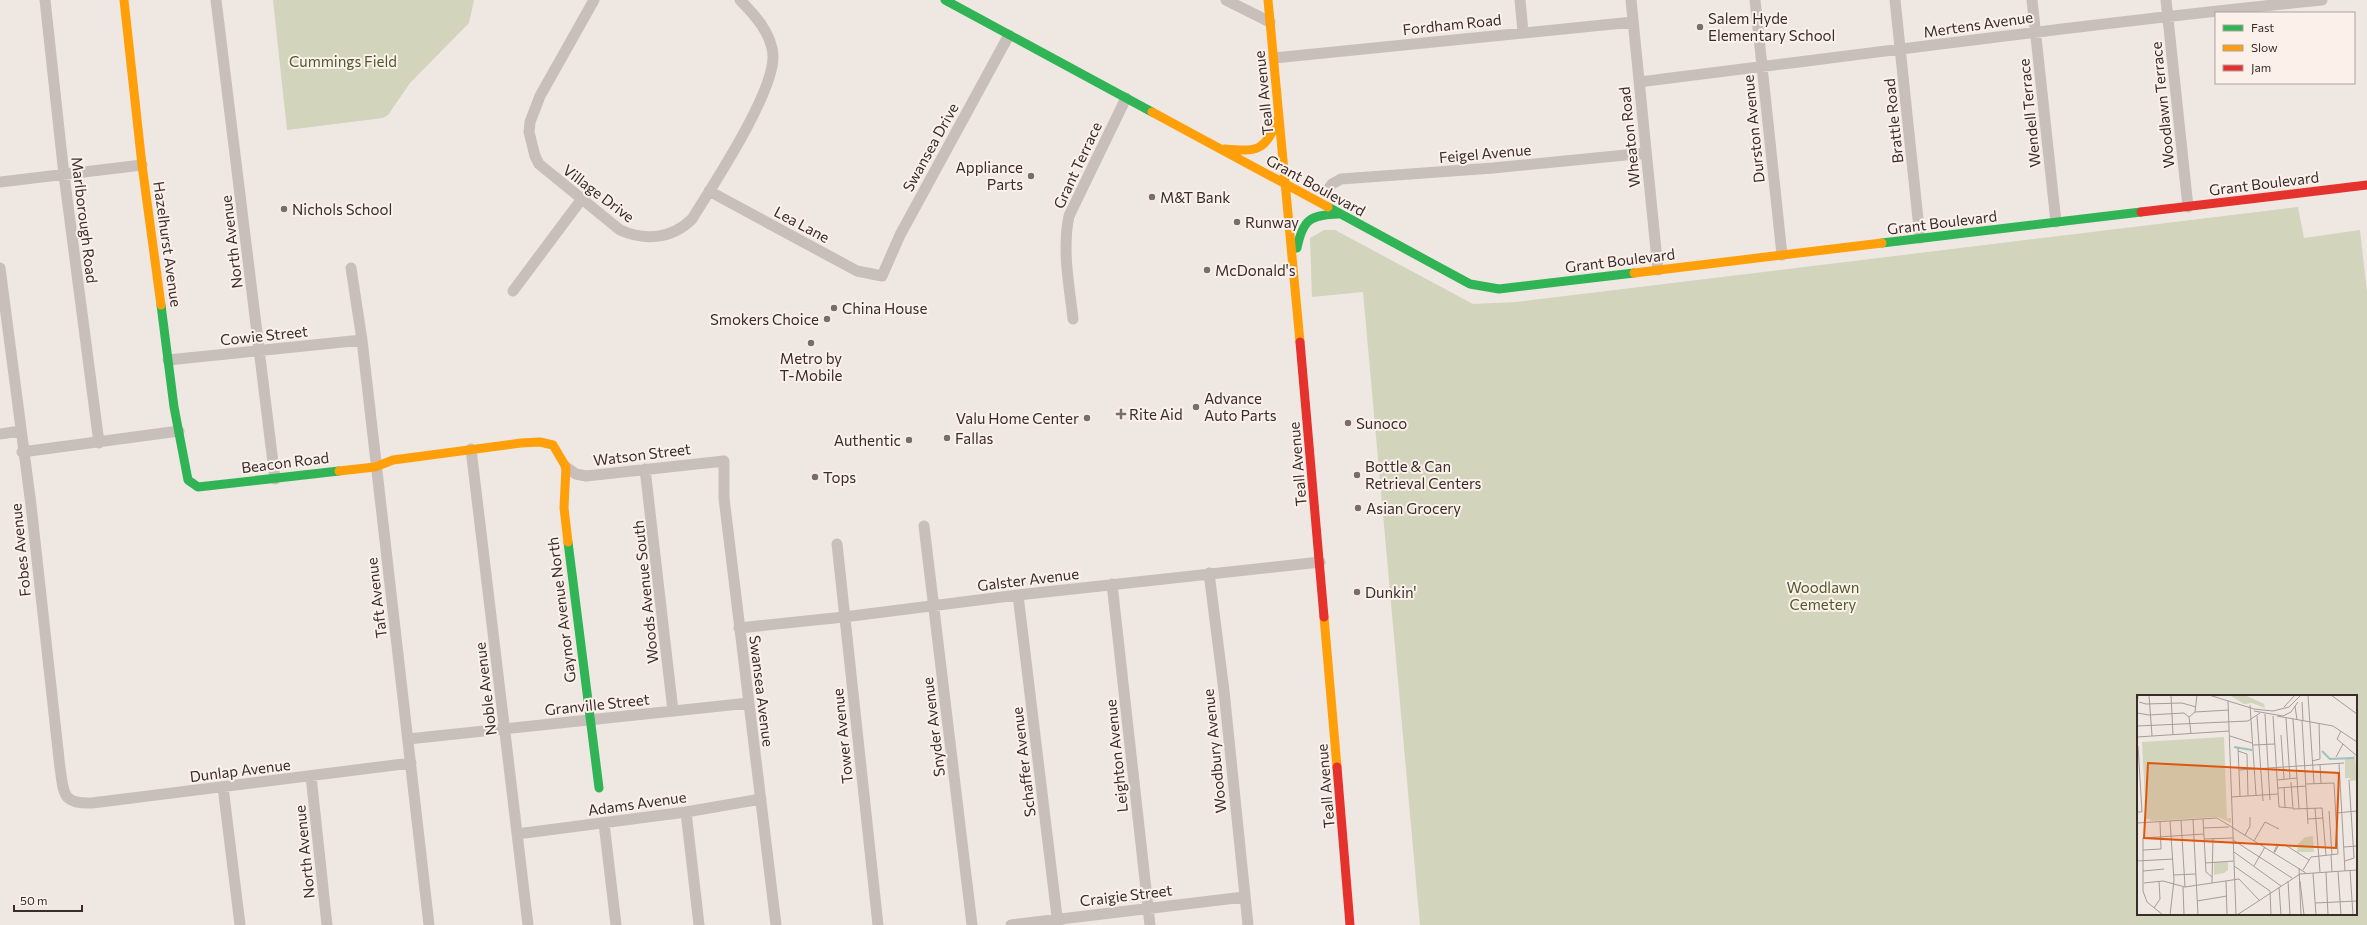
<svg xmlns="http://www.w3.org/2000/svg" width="2367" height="925" font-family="Commissioner,sans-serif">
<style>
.green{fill:#d2d4bc;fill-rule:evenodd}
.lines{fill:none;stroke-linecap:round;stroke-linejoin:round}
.street{stroke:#c8bfbb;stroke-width:11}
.fast{stroke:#30b455;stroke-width:9}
.slow{stroke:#ff9f0a;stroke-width:9}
.jam{stroke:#e5322d;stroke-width:9}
.poi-dot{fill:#796d6a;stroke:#fbf1ea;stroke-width:1.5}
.labels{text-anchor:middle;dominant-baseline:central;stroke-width:4;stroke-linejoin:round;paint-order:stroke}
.poi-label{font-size:15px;fill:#392c29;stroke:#fbf1ea;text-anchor:start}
.street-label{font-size:15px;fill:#392c29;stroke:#fbf1ea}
.park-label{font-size:15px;fill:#4e592b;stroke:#fbf1ea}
.inset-river{fill:none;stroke:#9ec2bd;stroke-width:2}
.inset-road{fill:none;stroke:#a69c98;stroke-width:1}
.view{fill:#df570d;fill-opacity:0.15;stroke:#df570d;stroke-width:2}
.inset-edge{fill:none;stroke:#392c29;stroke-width:2}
</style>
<rect width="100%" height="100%" fill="#efe7e2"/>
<!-- green -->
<path class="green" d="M273,0H474L469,23L410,83L388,115L383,118L287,130Z
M2298,207L2304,238L2360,230L2367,292V925H1420L1363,292L1312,297L1310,238L1324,230H1335L1473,304L1516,302ZM2138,696H2356V914H2138Z"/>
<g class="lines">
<!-- street -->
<path class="street" d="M45,0L64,175L99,443
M216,0L275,479
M594,0L540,96L530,122L529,132L535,156L539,164L620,230C645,241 672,239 692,219C713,185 774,93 773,56C772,34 755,15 740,0
M1226,0L1270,22
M1520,0L1523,32
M1631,0L1658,270
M1755,0L1782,255
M1895,0L1920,238
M2032,0L2056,222
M2166,0L2188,207
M1274,58L1633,22
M1639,82C1866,54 2093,23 2322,0
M0,182L142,165
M1329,188L1332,184L1341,179L1493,168L1646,153
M709,191L857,271L882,276L900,235L1009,35
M0,268L31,505L60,768C64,794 62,804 92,803L411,763
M351,268L362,340L429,925
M513,291L581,200
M1073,319C1069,284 1062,250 1069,216L1126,98
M168,360L362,340
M0,434L20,431
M471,449L528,925
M22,452L179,431
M566,467L576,474L586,476L724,461V498L776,925
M645,469L673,711
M924,526L972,925
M837,544L878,925
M1209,573L1224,691L1248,925
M1112,584L1150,925
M1018,595L1058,925
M739,628L844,617L1018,595L1320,562
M408,739L749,703
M311,776L327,925
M223,787L240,925
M686,812L699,925
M604,823L616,925
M517,834L686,812L761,799
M1011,925L1244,897"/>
<!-- fast -->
<path class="fast" d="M945,0L1152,112
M1328,207L1470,284L1499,289L1634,273
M1882,243L2141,212
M1297,248C1303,219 1310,215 1339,214
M161,305L174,407L188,480L198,487L339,471
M568,542L599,788"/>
<!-- slow -->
<path class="slow" d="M124,0L142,165L161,305
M1268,0L1300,342
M1152,112L1328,207
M1225,149C1258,152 1265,151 1278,119
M1634,273L1882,243
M339,471L375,467L393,460L521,443L540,442L553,445L566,467L564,508L568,542
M1324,617L1337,767"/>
<!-- jam -->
<path class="jam" d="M2141,212L2367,185
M1300,342L1324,617
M1337,767L1350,925"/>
</g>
<!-- markers -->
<g class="poi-dot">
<circle cx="1700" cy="27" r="4"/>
<circle cx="1031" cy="176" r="4"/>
<circle cx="1152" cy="197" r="4"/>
<circle cx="284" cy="209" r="4"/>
<circle cx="1237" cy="222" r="4"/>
<circle cx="1207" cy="270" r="4"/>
<circle cx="834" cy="308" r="4"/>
<circle cx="827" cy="319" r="4"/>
<circle cx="811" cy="343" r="4"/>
<circle cx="1196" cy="407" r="4"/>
<path d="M1119 408h4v4h4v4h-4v4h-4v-4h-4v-4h4z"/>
<circle cx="1087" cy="418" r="4"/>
<circle cx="1348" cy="423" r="4"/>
<circle cx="947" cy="438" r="4"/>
<circle cx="909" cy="440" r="4"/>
<circle cx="1357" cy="475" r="4"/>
<circle cx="815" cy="477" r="4"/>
<circle cx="1358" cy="508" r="4"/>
<circle cx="1357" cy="592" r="4"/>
</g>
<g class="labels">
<!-- poi labels -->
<g class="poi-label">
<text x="1708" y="18">Salem Hyde<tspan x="1708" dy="17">Elementary School</tspan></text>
<text x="1023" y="167" text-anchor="end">Appliance<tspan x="1023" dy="17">Parts</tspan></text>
<text x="1160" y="197">M&amp;T Bank</text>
<text x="292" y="209">Nichols School</text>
<text x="1245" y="222">Runway</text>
<text x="1215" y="270">McDonald's</text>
<text x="842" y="308">China House</text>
<text x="819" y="319" text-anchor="end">Smokers Choice</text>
<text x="811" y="358" text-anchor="middle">Metro by<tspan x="811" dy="17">T-Mobile</tspan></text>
<text x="1204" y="398">Advance<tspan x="1204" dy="17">Auto Parts</tspan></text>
<text x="1129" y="414">Rite Aid</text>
<text x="1079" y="418" text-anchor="end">Valu Home Center</text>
<text x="1356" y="423">Sunoco</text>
<text x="955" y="438">Fallas</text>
<text x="901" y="440" text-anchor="end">Authentic</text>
<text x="1365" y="466">Bottle &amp; Can<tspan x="1365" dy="17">Retrieval Centers</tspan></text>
<text x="823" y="477">Tops</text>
<text x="1366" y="508">Asian Grocery</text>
<text x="1365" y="592">Dunkin'</text>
</g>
<!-- street labels -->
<g class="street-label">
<text transform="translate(1452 24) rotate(-6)">Fordham Road</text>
<text transform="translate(1978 24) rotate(-8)">Mertens Avenue</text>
<text transform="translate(1263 93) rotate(-96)">Teall Avenue</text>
<text transform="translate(2162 105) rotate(-96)">Woodlawn Terrace</text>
<text transform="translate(2029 113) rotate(-96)">Wendell Terrace</text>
<text transform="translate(1893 121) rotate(-96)">Brattle Road</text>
<text transform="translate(1753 129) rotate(-96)">Durston Avenue</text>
<text transform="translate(1629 137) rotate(-96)">Wheaton Road</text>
<text transform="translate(930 147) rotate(-61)">Swansea Drive</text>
<text transform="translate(1485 153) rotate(-5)">Feigel Avenue</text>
<text transform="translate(1077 165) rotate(-65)">Grant Terrace</text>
<text transform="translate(2264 183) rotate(-7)">Grant Boulevard</text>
<text transform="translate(1316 185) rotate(29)">Grant Boulevard</text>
<text transform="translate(599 193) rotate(37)">Village Drive</text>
<text transform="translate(85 220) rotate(83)">Marlborough Road</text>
<text transform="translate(1942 222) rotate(-7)">Grant Boulevard</text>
<text transform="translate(802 224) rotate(28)">Lea Lane</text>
<text transform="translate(231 242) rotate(-97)">North Avenue</text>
<text transform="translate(168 244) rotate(82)">Hazelhurst Avenue</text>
<text transform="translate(1620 260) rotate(-7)">Grant Boulevard</text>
<text transform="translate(264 335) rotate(-6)">Cowie Street</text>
<text transform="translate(642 454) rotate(-7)">Watson Street</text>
<text transform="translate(285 462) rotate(-7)">Beacon Road</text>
<text transform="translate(1297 464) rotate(-95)">Teall Avenue</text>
<text transform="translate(20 550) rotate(-96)">Fobes Avenue</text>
<text transform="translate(1028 579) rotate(-7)">Galster Avenue</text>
<text transform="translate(645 592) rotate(-96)">Woods Avenue South</text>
<text transform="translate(376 598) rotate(-97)">Taft Avenue</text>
<text transform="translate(561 610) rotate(-97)">Gaynor Avenue North</text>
<text transform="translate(485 689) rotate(-97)">Noble Avenue</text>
<text transform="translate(762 691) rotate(83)">Swansea Avenue</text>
<text transform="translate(597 704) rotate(-6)">Granville Street</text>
<text transform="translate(933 727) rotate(-97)">Snyder Avenue</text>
<text transform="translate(842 736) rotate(-96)">Tower Avenue</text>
<text transform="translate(1214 751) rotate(-96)">Woodbury Avenue</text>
<text transform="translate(1116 756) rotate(-96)">Leighton Avenue</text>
<text transform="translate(1023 762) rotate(-97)">Schaffer Avenue</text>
<text transform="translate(240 770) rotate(-7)">Dunlap Avenue</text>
<text transform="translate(1325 786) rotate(-95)">Teall Avenue</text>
<text transform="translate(637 803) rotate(-8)">Adams Avenue</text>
<text transform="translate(304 852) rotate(-96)">North Avenue</text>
<text transform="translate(1126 895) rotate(-7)">Craigie Street</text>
</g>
<!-- park labels -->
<g class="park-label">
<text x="343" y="61">Cummings Field</text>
<text x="1823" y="587">Woodlawn<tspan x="1823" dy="17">Cemetery</tspan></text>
</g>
</g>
<!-- overview -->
<g transform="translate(2137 695)">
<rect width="220" height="220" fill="#efe7e2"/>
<path d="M94,1H110L127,9L128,13L115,8L107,9ZM87,42L90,123H94V128L81,122L14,126L13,124H9L5,47ZM218,61L220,85L213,86V83H208V64ZM176,141L177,157H160L161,149L168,142ZM77,167H91V175L87,178L77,180Z" fill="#d2d4bc"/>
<path class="inset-river" d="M97,52L115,55M185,56L193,64L217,63"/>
<path class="inset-road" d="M12,0L15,41M34,0L36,40M72,0L117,14L136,16L152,12L164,0M171,0L177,89M194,0L220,19M91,6L99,220M2,7L9,9L45,8L59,12M165,7L166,26M113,10L119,100M158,11L160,25M147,12L158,0M0,13L1,0M117,16L146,21L154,17L161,7M58,17L92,15M0,18L12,20L47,18L52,22M128,19L133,105M120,21L126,106M136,21L142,112L155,113M140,21L196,31L220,47M52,22L58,17L60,0M52,22L54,39M149,23L153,84M156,24L162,114M165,25L171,129M0,31L111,26L123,18M204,36L200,44L220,61M144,40L147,84M93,41L115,48M0,42L92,36M116,50L138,49M101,52L103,101M101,56L110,59L111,101M199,62L206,49M175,66L183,64L182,28M202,68L208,176M183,70L184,88M102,75L207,68M140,85L160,83M154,87L156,114L185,113L189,160M147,92L148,112M141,93L169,91M94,102L141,99M178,113L183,177M192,116L195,160M0,117H5L1,51M199,118L220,116M66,124L69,177L75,182M171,124L186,123M44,125L48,192M56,125L61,220M0,128L80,123L169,178M66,133L92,132M108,140L113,131V122M67,144L96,143M96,145L155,183M117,146L128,127L142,134M141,151L138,157H137L139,152ZM150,151L172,165M207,152L220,151M6,155L24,154L23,127M97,157L144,191M194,160L195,177M0,166L36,164M208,166L217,163L212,85M68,168L97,166M97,171L133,196L134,220M117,171L128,152M162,173L164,220M166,175L174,162L201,159L197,88L169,89M213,175L216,220M6,176L27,174M201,176L204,220M189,177L191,220M176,178L179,220M36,180L59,179M89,186L90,220M151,186L153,220M163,186L167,220M7,188L26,186L48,192L102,184L122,205M75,188L76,144M46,192L47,220M142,192L144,220M60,206L90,201M178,208L220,206M17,213L23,204L22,186M26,220L10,207L6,196V143L67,139M33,220L37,185L33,126M100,220L163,179L220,175"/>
<path class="view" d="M11,68L202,78L199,153L7,143Z"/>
<rect width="220" height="220" class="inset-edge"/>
</g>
<!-- legend -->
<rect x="2215" y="12" width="140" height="72" fill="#fbf1ea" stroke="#ada29d"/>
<rect x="2223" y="25" width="20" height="6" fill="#30b455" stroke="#ada29d"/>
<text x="2251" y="32" font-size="12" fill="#392c29">Fast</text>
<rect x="2223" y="45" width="20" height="6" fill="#ff9f0a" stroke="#ada29d"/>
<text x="2251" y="52" font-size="12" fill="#392c29">Slow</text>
<rect x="2223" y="65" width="20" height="6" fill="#e5322d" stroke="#ada29d"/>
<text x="2251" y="72" font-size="12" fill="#392c29">Jam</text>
<!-- scale -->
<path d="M14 905v6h68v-6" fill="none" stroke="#392c29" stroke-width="2"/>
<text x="20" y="905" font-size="12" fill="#392c29" stroke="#fbf1ea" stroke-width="3" paint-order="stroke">50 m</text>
</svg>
